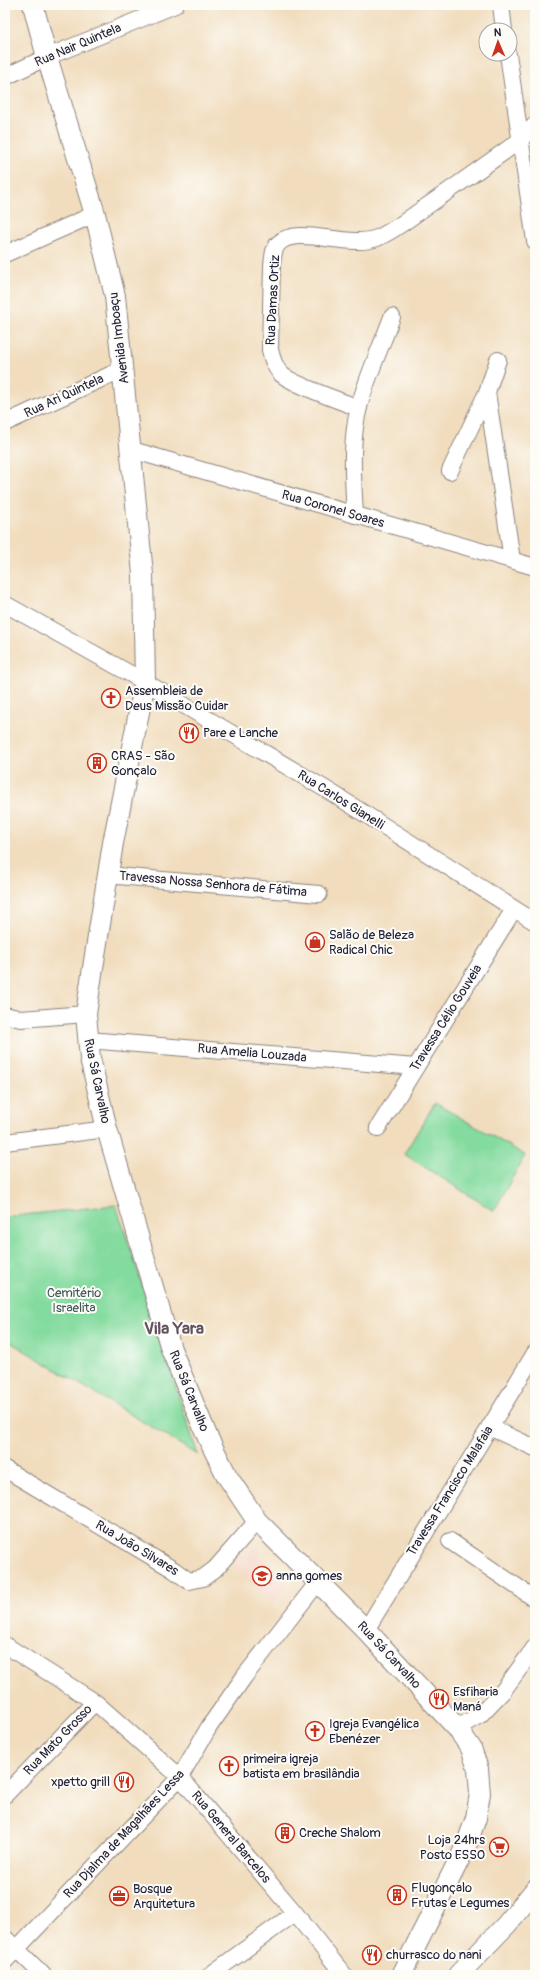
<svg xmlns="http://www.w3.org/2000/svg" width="540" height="1980" font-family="Pangolin,sans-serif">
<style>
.built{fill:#f5d2c3}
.green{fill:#84db9f;stroke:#537e6d}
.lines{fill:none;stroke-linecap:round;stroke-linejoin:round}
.minor-casing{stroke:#8a807c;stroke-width:18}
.major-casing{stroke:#8a807c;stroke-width:22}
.minor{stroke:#fff;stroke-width:16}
.major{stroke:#fff;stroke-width:20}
.labels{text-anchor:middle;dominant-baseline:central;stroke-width:4;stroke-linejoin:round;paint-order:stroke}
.street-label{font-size:13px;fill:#22223b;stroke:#fdfcf7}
.poi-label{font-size:13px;fill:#22223b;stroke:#fdfcf7;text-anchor:start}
.park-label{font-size:13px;fill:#3f5a59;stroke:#fdfcf7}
.district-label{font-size:17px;font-weight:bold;fill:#62515e;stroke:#fdfcf7}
</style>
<rect width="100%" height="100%" fill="#fdfcf7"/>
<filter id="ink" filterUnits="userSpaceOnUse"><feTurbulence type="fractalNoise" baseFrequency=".025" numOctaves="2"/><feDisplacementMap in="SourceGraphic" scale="8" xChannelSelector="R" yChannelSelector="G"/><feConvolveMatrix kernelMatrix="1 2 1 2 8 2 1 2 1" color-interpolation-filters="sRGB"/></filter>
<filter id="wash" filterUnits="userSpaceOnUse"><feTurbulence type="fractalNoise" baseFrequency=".012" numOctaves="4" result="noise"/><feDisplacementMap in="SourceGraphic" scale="16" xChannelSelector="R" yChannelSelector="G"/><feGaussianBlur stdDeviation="0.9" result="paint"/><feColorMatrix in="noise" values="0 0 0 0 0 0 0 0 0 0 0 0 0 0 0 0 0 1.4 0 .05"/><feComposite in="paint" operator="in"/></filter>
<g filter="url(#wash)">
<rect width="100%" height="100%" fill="#f1ddbe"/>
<!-- built -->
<path class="built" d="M255,1547L288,1585L272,1605L234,1567Z"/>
<!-- green -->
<path class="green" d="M435,1103L525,1155L494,1211L404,1154Z
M116,1205L198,1455L5,1339V1217Z"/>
</g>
<g filter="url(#ink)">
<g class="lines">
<defs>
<path id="minor" d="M501,5L504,30
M508,54L535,241
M5,77L47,57L175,5
M5,254L95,214
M498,360L487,392L512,560
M359,408C343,402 289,383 280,373C274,366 272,358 270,350L272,266C273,258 273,248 279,243C297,225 350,249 377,238C396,230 413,215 430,204C460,183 490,162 519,141L535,125
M5,423L123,369
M132,450L535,567
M450,471L487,392
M355,515C353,480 350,441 359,407C367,377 381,347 392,317
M5,604L145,682L332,793L535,922
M107,875L319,894
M5,1015L21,1019L86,1014
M88,1040L416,1067
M378,1128L514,909
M5,1142L107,1129
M489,1427L535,1448
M5,1469L174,1570L189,1581L203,1578L215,1569L257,1521
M450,1541L535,1599
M366,1630L535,1353
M5,1645L95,1702L180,1777L295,1913L344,1975
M457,1728L480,1715L503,1691L535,1647
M5,1795L95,1702
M5,1938L43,1975
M5,1961L180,1777L209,1727L244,1677L318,1582
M210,1975L295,1913"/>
<path id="major" d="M33,5L47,57L95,214L115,296L143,574L145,682L113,843L92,974L86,1014L90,1058L107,1129L171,1349L208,1438L227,1476L257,1521L366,1630L457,1728L471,1748L478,1769L480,1793L476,1818L466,1846L401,1975
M458,1975L506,1925L535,1890"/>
</defs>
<!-- minor casing -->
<use href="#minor" class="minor-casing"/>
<!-- major casing -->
<use href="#major" class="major-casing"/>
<!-- minor -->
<use href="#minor" class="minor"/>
<!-- major -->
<use href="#major" class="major"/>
</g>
</g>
<!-- icons -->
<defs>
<symbol id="church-ring" viewBox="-11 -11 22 22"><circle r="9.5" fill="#fdfcf7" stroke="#c8321e" stroke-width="1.5"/><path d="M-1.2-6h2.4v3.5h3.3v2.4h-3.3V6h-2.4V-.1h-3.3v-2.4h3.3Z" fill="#c8321e"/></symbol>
<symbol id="restaurant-ring" viewBox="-11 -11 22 22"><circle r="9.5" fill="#fdfcf7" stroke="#c8321e" stroke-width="1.5"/><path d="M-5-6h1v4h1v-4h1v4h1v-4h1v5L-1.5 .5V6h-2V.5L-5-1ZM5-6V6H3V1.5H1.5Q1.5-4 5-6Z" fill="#c8321e"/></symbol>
<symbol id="building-ring" viewBox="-11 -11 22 22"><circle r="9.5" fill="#fdfcf7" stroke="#c8321e" stroke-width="1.5"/><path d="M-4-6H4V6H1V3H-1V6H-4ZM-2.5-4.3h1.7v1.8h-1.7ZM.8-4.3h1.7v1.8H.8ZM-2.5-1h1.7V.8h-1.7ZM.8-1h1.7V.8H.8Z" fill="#c8321e"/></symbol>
<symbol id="shop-ring" viewBox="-11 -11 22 22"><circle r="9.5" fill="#fdfcf7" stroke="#c8321e" stroke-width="1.5"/><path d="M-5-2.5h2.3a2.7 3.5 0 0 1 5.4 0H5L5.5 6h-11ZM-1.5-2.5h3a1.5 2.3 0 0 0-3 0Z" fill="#c8321e"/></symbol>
<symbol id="school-ring" viewBox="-11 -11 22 22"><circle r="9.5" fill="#fdfcf7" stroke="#c8321e" stroke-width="1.5"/><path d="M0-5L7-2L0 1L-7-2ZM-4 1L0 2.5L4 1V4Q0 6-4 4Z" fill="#c8321e"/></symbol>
<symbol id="supermarket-ring" viewBox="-11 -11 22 22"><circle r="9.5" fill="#fdfcf7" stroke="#c8321e" stroke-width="1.5"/><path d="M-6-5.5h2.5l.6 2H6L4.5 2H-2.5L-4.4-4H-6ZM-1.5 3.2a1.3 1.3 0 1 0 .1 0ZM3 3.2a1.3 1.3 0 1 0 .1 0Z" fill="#c8321e"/></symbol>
<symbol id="office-ring" viewBox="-11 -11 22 22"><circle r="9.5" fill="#fdfcf7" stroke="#c8321e" stroke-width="1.5"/><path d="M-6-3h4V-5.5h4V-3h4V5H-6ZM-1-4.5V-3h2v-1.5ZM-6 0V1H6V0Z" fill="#c8321e"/></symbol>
</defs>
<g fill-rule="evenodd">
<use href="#church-ring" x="100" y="687" width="22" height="22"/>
<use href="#restaurant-ring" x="178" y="722" width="22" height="22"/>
<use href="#building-ring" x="86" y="752" width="22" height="22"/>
<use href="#shop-ring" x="304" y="931" width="22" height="22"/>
<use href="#school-ring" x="251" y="1565" width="22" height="22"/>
<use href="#restaurant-ring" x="428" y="1688" width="22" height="22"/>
<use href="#church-ring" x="304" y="1720" width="22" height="22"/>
<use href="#church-ring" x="218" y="1755" width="22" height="22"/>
<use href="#restaurant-ring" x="113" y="1771" width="22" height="22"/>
<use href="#building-ring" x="274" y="1822" width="22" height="22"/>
<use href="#supermarket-ring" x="488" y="1836" width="22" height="22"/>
<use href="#building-ring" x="386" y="1884" width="22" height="22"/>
<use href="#office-ring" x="108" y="1885" width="22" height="22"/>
<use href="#restaurant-ring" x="361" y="1944" width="22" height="22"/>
</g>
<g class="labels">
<!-- street labels -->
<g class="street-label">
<text transform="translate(78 45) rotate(-23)">Rua Nair Quintela</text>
<text transform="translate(273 300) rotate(-87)">Rua Damas Ortiz</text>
<text transform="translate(119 338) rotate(-97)">Avenida Imboaçu</text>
<text transform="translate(64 396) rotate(-25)">Rua Ari Quintela</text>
<text transform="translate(333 509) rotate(16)">Rua Coronel Soares</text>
<text transform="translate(341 800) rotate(32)">Rua Carlos Gianelli</text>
<text transform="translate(213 884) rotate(5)">Travessa Nossa Senhora de Fátima</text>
<text transform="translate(446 1018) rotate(-58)">Travessa Célio Gouveia</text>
<text transform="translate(252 1053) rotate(5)">Rua Amelia Louzada</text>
<text transform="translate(97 1081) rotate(78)">Rua Sá Carvalho</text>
<text transform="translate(189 1391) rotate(68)">Rua Sá Carvalho</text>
<text transform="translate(450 1491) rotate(-58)">Travessa Francisco Malafaia</text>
<text transform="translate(137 1548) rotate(31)">Rua João Silvares</text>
<text transform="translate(389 1655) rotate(47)">Rua Sá Carvalho</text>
<text transform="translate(58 1740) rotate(-46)">Rua Mato Grosso</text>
<text transform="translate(124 1834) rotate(-47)">Rua Djalma de Magalhães Lessa</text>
<text transform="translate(231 1837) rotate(50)">Rua General Barcelos</text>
</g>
<!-- poi labels -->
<g class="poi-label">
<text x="125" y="691">Assembleia de<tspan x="125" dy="15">Deus Missão Cuidar</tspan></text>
<text x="203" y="733">Pare e Lanche</text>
<text x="111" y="756">CRAS - São<tspan x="111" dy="15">Gonçalo</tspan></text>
<text x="329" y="935">Salão de Beleza<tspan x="329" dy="15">Radical Chic</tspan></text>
<text x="276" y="1576">anna gomes</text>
<text x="453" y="1692">Esfiharia<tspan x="453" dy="15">Maná</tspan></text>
<text x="329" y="1724">Igreja Evangélica<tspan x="329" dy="15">Ebenézer</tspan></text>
<text x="243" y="1759">primeira igreja<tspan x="243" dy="15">batista em brasilândia</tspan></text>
<text x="110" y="1782" text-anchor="end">xpetto grill</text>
<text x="299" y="1833">Creche Shalom</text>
<text x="485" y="1840" text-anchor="end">Loja 24hrs<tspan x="485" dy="15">Posto ESSO</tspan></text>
<text x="411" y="1888">Flugonçalo<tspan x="411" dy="15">Frutas e Legumes</tspan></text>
<text x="133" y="1889">Bosque<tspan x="133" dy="15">Arquitetura</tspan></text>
<text x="386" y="1955">churrasco do nani</text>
</g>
<!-- park labels -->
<g class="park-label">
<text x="74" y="1293">Cemitério<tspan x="74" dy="15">Israelita</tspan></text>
</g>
<!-- district labels -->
<g class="district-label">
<text x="174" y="1328">Vila Yara</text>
</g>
</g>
<!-- margin -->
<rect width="540" height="1980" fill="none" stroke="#fdfcf7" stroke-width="20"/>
<!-- north arrow -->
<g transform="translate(498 42) rotate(358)"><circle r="19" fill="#fdfcf7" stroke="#a5a5ac"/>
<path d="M0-3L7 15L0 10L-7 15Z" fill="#c8321e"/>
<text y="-6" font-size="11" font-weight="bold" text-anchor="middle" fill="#22223b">N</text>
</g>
</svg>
